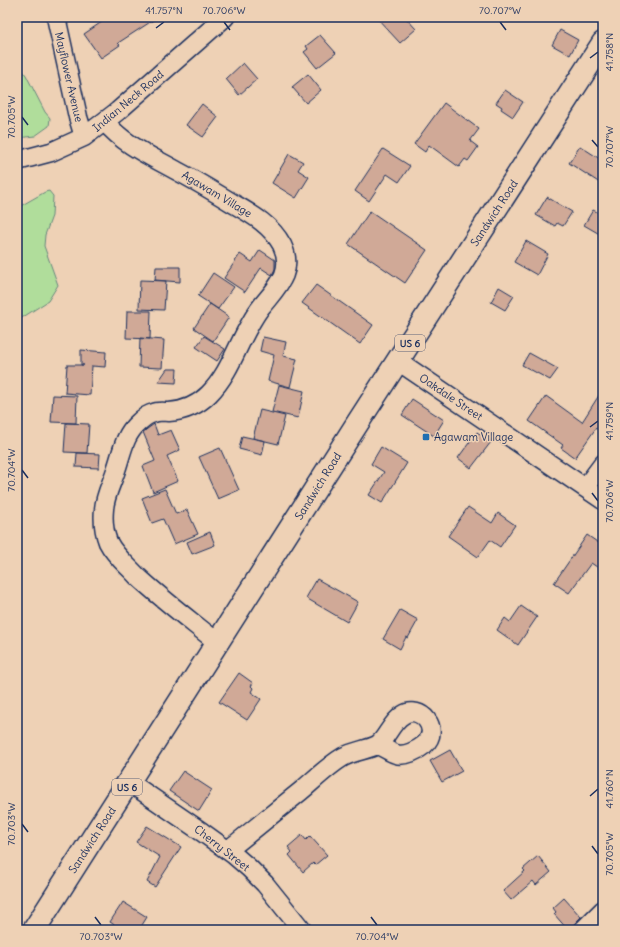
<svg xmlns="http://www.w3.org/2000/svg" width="620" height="947" font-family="Delius,sans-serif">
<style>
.green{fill:#b0dd9b;stroke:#66867c}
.building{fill:#d0a997;stroke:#1b2f5e}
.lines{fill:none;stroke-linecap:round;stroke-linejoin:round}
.minor-casing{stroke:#1b2f5e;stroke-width:21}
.major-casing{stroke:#1b2f5e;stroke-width:25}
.minor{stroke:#eed1b5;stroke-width:18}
.major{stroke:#eed1b5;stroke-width:22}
.ticks{fill:none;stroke:#1b2f5e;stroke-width:1.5}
.poi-dot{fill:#1f6fb2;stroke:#eed1b5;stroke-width:1.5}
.labels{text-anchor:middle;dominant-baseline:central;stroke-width:3;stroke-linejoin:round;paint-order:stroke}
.shield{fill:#eed1b5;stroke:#5a6078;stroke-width:1}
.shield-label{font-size:10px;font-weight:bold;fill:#1b2f5e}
.street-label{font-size:11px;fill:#1b2f5e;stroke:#eed1b5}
.poi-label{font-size:11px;fill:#1b2f5e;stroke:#eed1b5;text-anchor:start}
.neatline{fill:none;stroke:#1b2f5e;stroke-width:1.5}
.ticks-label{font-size:10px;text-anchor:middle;fill:#1b2f5e}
</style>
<rect width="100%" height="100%" fill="#eed1b5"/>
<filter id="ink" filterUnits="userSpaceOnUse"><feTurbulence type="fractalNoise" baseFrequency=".025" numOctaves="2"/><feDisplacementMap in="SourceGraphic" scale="8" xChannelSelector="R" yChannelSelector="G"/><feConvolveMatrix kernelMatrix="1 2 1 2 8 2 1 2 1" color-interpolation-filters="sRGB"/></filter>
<g filter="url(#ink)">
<!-- green -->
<path class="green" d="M17,63L26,75L45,112L50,118L49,126L35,136L17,138Z
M49,191L53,196L52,216L45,235L44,246L58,285L48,301L17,321V208L45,192Z"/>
<!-- building -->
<path class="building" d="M109,17H158L118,43L120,45L101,58L84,34Z
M376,17H405L416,29L400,43Z
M560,30L578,40L570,55L552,45Z
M320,35L336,53L317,68L304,52L308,49L306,46Z
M243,63L257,79L239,95L226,79Z
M308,74L321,90L306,103L292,87Z
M505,90L523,102L513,117L501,109L502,107L496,103Z
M444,103L479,129L470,141L478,147L468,161L465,159L459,167L429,145L425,152L414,144Z
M202,104L218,117L203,137L186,125Z
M580,146L603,161V185L569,163Z
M383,149L410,166L399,182L387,174L369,201L355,191Z
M289,154L303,162L298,170L309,177L296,198L272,183Z
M547,197L572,212L563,226L557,223L555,226L536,215Z
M593,210L603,215V236L584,225Z
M370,211L427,250L405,283L348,244Z
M526,241L548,254L537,275L514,262Z
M260,250L275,260V269L272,275L261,268L245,292L224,278L240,254L252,262Z
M156,267H180V282L155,280Z
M213,273L234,287L218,309L198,296Z
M140,280L166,281L164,310L139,309Z
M316,285L373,325L360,344L302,303Z
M499,287L514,296L505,310L491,302Z
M210,304L229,317L213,341L194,328Z
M127,311H151L150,339L126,338Z
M204,336L225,349L217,361L196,347Z
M263,337L286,342L283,356L297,359L290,387L268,381L274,355L260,351Z
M140,338L164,340L162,368L139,367Z
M81,350L106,352L105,367L92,366L90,395L65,393L67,365H84H81Z
M529,353L558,369L550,380L522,365Z
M167,369H177L176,383L158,382Z
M279,385L304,391L298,418L272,412Z
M603,389V432L596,428L575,458L561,448L563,445L529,421L546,396L582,422Z
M53,395L77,396L76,423L51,422Z
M412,399L444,420L434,436L402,415Z
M260,410L285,416L278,444L253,438Z
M66,423L89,424L87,453L64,452Z
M154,424L158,435L171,430L180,450L167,456L178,481L153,492L143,466L155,461L143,432Z
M477,432L491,442L471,468L458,458Z
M242,436L265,441L262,455L239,449Z
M381,447L407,463L382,503L369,495L384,472L371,464Z
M220,448L239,490L218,499L199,457Z
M77,453L100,454L99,468L76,467Z
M165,489L176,514L187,510L198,534L174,544L163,519L152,523L142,498Z
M468,507L492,523L498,513L515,525L500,547L490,540L478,557L448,536Z
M210,532L215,545L192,554L187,542Z
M587,535L603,546V571L591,563L569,593L554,583Z
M317,579L358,602L347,622L306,598Z
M521,606L537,617L518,645L497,630L505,618L510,622Z
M400,610L418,620L408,638L406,637L400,649L383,639Z
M239,673L253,683L251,686L253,688L251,692L261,699L247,720L219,702Z
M450,750L462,771L442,782L430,761Z
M183,771L212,790L199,811L169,791Z
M147,826L181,847L155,887L147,882L160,857L136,842Z
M302,835L306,840L310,836L327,855L315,865L313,863L303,872L289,855L292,852L288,847Z
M538,856L551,872L536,885L533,881L511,900L503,891L525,871L523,869Z
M564,898L581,917L568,930L554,914L556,912L553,908Z
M123,902L147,917L139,930H122L110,922Z"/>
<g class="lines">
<defs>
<path id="minor" d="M56,17L78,117L84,137
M105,122C125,146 153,157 179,172C198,182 216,193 234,204C253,215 271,225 282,245C295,272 276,288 261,307C240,334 233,370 209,394C198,405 184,411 169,412C164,412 158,411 154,413C148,414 142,419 138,423C124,435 122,453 116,470C112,483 105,495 104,509C103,519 104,532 108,542C115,556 127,565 137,576C163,600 191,621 218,643
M17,161L51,152L84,137L118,111L225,17
M398,361L603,500
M585,488L603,464
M129,782L202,832L234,855L249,868L265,884L302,930
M228,850C252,831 276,811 301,791C314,780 328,766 343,757C354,751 367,750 377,745C386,740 391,722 403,715C420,704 442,729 424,745C418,750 405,757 396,754C389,752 384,747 377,745
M583,930L603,910"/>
<path id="major" d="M34,930L355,427L603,43"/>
</defs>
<!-- minor casing -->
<use href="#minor" class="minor-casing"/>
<!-- major casing -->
<use href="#major" class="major-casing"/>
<!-- minor -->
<use href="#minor" class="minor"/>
<!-- major -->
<use href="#major" class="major"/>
</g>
</g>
<!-- ticks -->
<path class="ticks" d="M224,22L230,30M500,22L506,30M156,28L164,22M590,58L598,52M22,117L28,125M592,140L598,147M590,427L598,421M22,470L28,478M592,493L598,501M590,796L598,789M22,824L28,832M592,846L598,854M95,917L101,925M371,917L377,925"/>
<!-- markers -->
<rect class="poi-dot" x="422" y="433" width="8" height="8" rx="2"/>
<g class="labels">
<!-- shield labels -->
<g class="shield">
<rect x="395" y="335" width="30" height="16" rx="3"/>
<rect x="112" y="779" width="30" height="16" rx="3"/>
</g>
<g class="shield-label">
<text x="410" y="343">US 6</text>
<text x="127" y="787">US 6</text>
</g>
<!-- street labels -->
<g class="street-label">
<text transform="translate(69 77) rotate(77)">Mayflower Avenue</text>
<text transform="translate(128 101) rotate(-40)">Indian Neck Road</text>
<text transform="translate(217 194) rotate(31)">Agawam Village</text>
<text transform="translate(494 213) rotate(-57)">Sandwich Road</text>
<text transform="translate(451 397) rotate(34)">Oakdale Street</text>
<text transform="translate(318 486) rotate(-58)">Sandwich Road</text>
<text transform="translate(92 840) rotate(-57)">Sandwich Road</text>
<text transform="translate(222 848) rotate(38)">Cherry Street</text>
</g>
<!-- poi labels -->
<g class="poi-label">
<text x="434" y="437">Agawam Village</text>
</g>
</g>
<!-- margin -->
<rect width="620" height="947" fill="none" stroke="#eed1b5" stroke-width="44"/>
<rect x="22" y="22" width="576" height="903" class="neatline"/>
<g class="ticks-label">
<text x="164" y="14">41.757°N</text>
<text x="224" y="14">70.706°W</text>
<text x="500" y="14">70.707°W</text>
<text transform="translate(609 52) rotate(-90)" y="4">41.758°N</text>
<text transform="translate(11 117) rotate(-90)" y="4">70.705°W</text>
<text transform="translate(609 147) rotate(-90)" y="4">70.707°W</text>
<text transform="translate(609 421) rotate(-90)" y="4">41.759°N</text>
<text transform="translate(11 470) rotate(-90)" y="4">70.704°W</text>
<text transform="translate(609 501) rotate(-90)" y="4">70.706°W</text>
<text transform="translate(609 789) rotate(-90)" y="4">41.760°N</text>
<text transform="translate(11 824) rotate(-90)" y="4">70.703°W</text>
<text transform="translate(609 854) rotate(-90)" y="4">70.705°W</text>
<text x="101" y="940">70.703°W</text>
<text x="377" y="940">70.704°W</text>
</g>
</svg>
